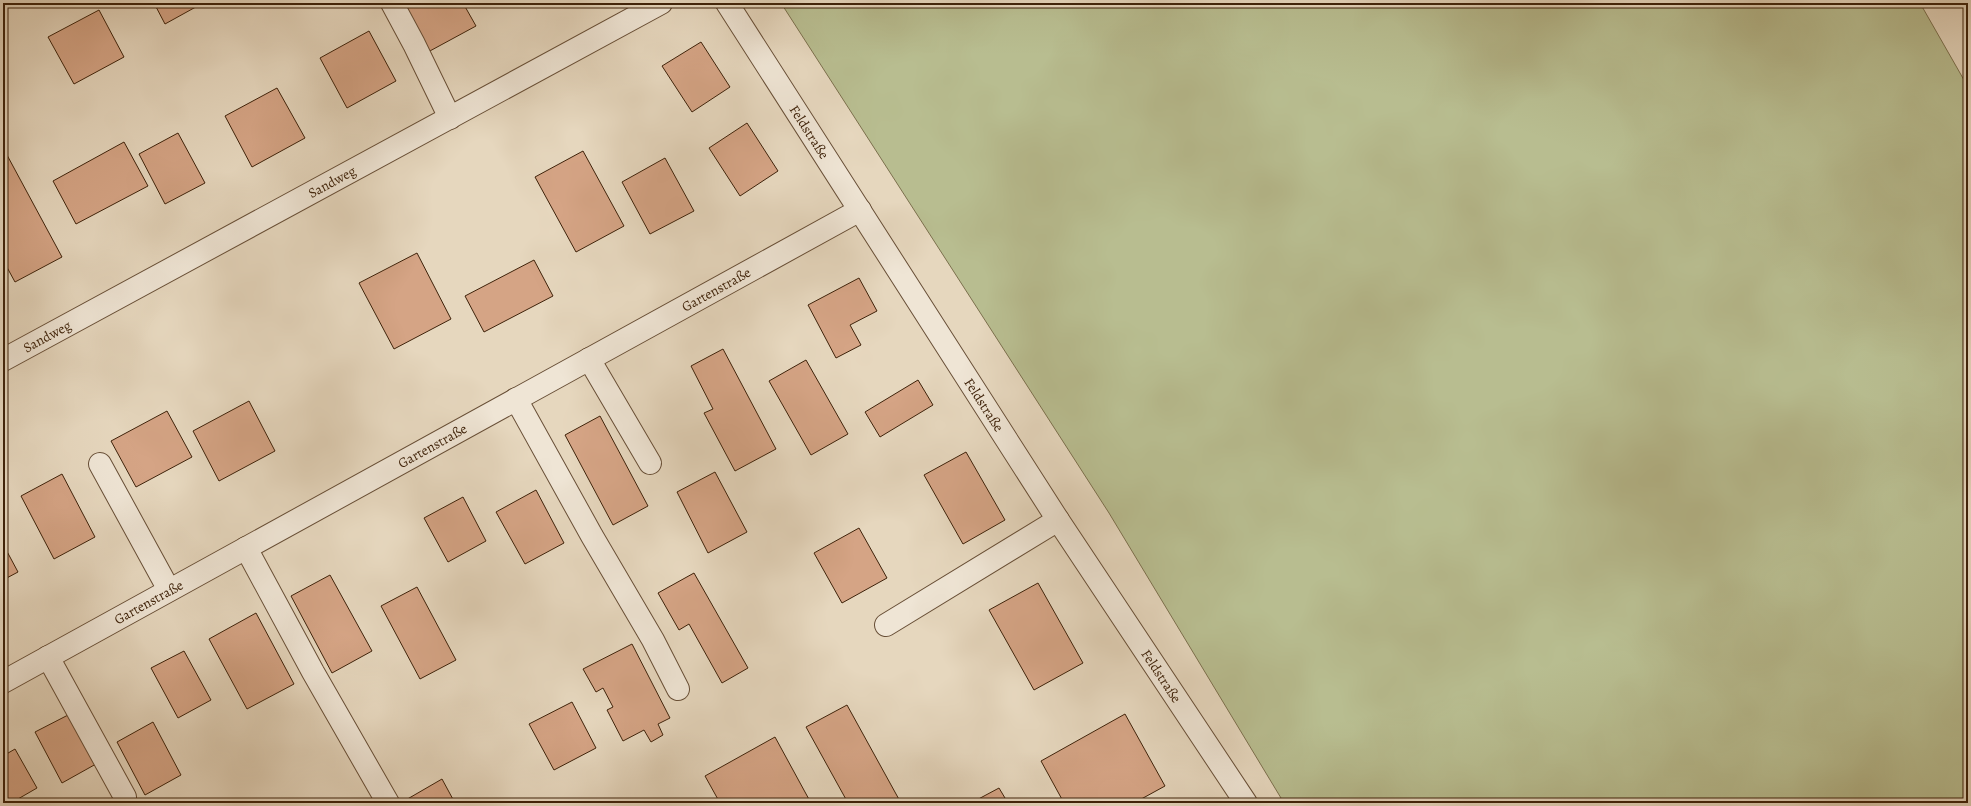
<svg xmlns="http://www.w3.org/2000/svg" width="1971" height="806" font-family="Alegreya,serif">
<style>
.green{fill:#b8bd90;stroke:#7b704d}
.building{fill:#d5a485;stroke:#3e220a}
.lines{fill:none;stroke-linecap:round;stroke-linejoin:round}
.minor-casing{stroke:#684f37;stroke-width:24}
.minor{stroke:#efe5d5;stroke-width:22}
.labels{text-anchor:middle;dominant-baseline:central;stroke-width:3;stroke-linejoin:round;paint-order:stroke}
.street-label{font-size:14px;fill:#3e220a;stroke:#efe5d5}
</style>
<rect width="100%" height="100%" fill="#e6d7be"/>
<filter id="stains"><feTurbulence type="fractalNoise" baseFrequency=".005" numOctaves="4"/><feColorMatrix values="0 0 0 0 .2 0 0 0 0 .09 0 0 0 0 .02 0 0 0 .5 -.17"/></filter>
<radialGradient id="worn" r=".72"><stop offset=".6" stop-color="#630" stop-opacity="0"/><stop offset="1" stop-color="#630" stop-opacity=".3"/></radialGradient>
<!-- green -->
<path class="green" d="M781,3H1920L1968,87V803H1284L1109,513Z"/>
<!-- building -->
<path class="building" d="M154,3H203L165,24Z
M402,3H463L476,26L428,52Z
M99,10L124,57L74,84L48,37Z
M369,31L396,81L347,108L320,58Z
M701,42L730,87L692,112L662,66Z
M277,88L305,138L252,167L225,116Z
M747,123L778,171L740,196L709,148Z
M178,133L205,183L165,204L139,154Z
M124,142L148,186L76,224L53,181Z
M583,151L624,226L576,252L535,177Z
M7,155L62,257L15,282L3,260V158Z
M665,158L694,211L650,234L622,182Z
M417,253L451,319L394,349L359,283Z
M534,260L553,296L484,332L465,296Z
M859,278L877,311L850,325L861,345L836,358L808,305Z
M723,349L776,449L735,471L704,413L713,409L691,366Z
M806,360L848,434L811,455L769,381Z
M918,380L933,405L880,437L865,412Z
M249,401L275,451L219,481L193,431Z
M167,411L192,457L136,487L111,441Z
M600,416L648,506L613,525L565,435Z
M966,452L1005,520L963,544L924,475Z
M715,472L747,532L708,553L677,492Z
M62,474L95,537L54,559L21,496Z
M536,490L564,543L525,564L496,512Z
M463,497L486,541L448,562L424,518Z
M859,528L887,578L842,603L814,553Z
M3,544L18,572L3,580Z
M694,573L748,668L722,683L689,624L679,630L658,593Z
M330,575L372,651L332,673L291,596Z
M1038,583L1083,663L1034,690L989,610Z
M417,587L456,660L420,679L381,606Z
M256,613L294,684L247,709L209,639Z
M632,644L670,718L658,724L663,735L651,742L644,730L623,741L607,710L613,707L603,688L596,692L583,669Z
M184,651L211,700L178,718L151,668Z
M572,702L596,748L554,770L529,724Z
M847,705L901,803H848L806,727Z
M70,714L96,764L62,783L35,732Z
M1125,714L1165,786L1134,803H1064L1041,761Z
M153,722L181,775L145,795L117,742Z
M775,737L811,803H720L705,776Z
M15,749L37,788L11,803H3V756Z
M442,779L455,803H405L404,801Z
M999,788L1008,803H971Z"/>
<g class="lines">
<defs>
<g id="minor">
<path d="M392,3L414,44L450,118"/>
<path id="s1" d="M727,3L1058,520L1246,803"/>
<path d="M589,359L650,463"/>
<path id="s2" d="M3,360L661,3"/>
<path d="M516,399L592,536L653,640L678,689"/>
<path d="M100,464L169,590"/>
<path d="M246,548L313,672L388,803"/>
<path d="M886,625L1058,520"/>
<path d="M48,657L125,797"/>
<path id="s3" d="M3,682L860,210"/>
</g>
</defs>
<!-- minor casing -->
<use href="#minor" class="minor-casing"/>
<!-- minor -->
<use href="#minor" class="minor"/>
</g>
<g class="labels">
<!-- street labels -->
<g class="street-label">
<text stroke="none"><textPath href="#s1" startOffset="153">Feldstraße</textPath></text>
<text stroke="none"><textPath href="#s2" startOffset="374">Sandweg</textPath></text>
<text stroke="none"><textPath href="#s3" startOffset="814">Gartenstraße</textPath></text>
<text stroke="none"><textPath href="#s2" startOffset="50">Sandweg</textPath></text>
<text stroke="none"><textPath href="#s1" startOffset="477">Feldstraße</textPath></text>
<text stroke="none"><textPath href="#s3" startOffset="490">Gartenstraße</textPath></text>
<text stroke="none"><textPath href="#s3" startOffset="166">Gartenstraße</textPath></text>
<text stroke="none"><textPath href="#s1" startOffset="801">Feldstraße</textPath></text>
</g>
</g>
<!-- margin -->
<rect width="1971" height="806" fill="none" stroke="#e6d7be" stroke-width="16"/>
<rect x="4" y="4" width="1963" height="798" fill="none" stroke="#3e220a" stroke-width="2"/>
<rect x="8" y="8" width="1955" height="790" fill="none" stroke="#3e220a"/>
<rect width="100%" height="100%" filter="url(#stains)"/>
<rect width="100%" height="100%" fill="url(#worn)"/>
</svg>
